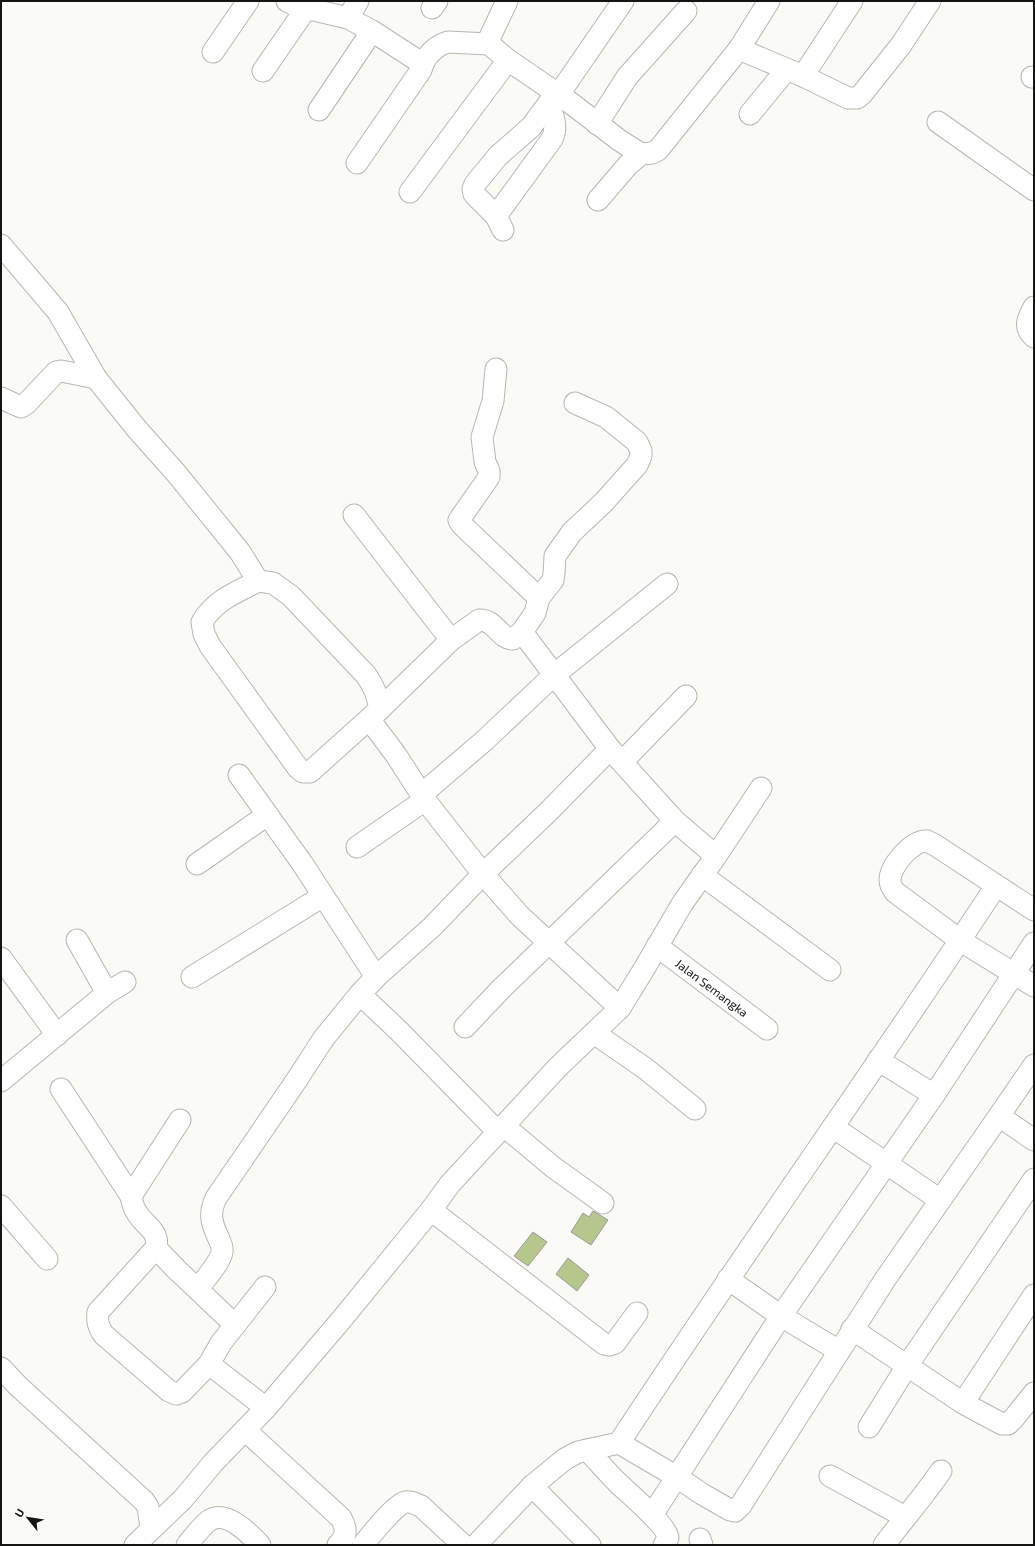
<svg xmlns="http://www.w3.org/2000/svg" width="1035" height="1546" font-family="'Exo 2',sans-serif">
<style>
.building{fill:#b6c68c;stroke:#9a9b97}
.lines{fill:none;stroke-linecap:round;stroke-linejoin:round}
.minor-casing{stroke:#b6b7b3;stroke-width:23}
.minor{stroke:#fff;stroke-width:21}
.labels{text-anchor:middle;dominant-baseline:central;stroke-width:3.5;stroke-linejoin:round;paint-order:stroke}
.street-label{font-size:12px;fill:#141513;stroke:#fff}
</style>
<rect width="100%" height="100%" fill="#fafbf7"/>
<!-- building -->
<path class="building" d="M593,1211L608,1220L591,1245L571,1232L583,1213L589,1217Z
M533,1232L547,1242L528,1266L514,1256Z
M568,1258L589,1275L577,1291L556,1274Z"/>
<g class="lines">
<defs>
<g id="minor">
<path d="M287,1L305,10H314L348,18L372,31L423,64"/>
<path d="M432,8L437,1"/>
<path d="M348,18L358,1"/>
<path d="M489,44V39L507,1"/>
<path d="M739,49L803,76L848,98H857L862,94L901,45L930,1"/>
<path d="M213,52L248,1"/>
<path d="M263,71L305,10"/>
<path d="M803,76L852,1"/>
<path d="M1032,77H1034"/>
<path d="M319,110L372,31"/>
<path d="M750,114L786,70"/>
<path d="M938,122L1034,190"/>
<path d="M597,124L627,77L686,11"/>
<path d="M357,163L421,70C425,56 435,46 448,42L489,44L508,60L568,101L619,140L641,154L652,153L658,150L739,49L769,1"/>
<path d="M410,192L508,60"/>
<path d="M598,200L628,165L641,154"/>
<path d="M496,216L552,139C558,127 553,116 549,103"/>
<path d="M503,230L496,216L474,194L473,189L475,184L498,156L531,127L549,103L559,94L623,1"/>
<path d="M1,245L58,312L96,378L136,428L176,473L240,552L258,581L273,583L291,596L366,675C374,686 377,695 380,709L369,719L396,755L425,800L483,874L520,916L620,1008"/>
<path d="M1034,307C1028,318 1023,327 1034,337"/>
<path d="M496,369L493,401L482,437L485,462L489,471V477L459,520L462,525L539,598"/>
<path d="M1,398L21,407L26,404L56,372L61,371L96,378"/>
<path d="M575,403L606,417L637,442L641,451V456L637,465L603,503L572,532L555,556L554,574L553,580L539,598L535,613L522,632L610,749L675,821L716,856"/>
<path d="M354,515L451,640"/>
<path d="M258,581C237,592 215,600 202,622L204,634L210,646L298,768L303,772H310L369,719"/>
<path d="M380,709L451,640L479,620C495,619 499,639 513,639L522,632"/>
<path d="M622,762L686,696"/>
<path d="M239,775L302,863L376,977L360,994L400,1032L498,1132"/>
<path d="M422,794L484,741L554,675L667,584"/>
<path d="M357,847L425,800"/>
<path d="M197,864L267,815"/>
<path d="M702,875L830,970"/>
<path d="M1034,910L935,845C933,844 929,842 927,841C912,840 890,866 890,880C890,885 892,888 895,892L961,941L1034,986"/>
<path d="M77,940L107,993"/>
<path id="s1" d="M657,946L767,1029"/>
<path d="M1,958L57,1035"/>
<path d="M192,977L323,896"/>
<path d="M376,977L432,927L483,874L548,812L610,749"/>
<path d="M465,1027L501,989L675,821"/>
<path d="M594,1033L646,1069L695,1109"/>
<path d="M878,1060L934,1095"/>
<path d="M1034,1065L999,1116L1034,1140"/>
<path d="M1,1081L107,993L125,982"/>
<path d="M61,1089L131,1196C132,1201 133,1207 136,1211C143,1226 160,1229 156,1248L176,1269L235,1325"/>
<path d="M504,1126L553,1167L603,1203"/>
<path d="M833,1127L940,1200"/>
<path d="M131,1196L180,1120"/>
<path d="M1,1206L47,1259"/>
<path d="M431,1210L604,1344L609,1345L615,1343L637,1313"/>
<path d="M156,1248L98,1312C97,1321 98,1327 104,1335L169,1391L176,1394L182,1392L209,1364L221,1343L265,1287"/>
<path d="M728,1279L781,1316L839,1351"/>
<path d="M198,1289C204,1280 220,1263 222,1252C223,1246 220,1242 218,1237C211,1222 209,1213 216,1198L294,1084L324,1038L360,994"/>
<path d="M852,1329L963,1403L1002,1424H1008L1014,1418L1034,1393"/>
<path d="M209,1364L266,1408"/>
<path d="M1,1368L18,1386L144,1501L148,1507L151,1528"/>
<path d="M963,1403L1034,1295"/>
<path d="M869,1427L907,1366L1034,1179"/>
<path d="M245,1430L341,1518C347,1529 347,1536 338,1545"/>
<path d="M619,1443C742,1255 873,1073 996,886"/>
<path d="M587,1450C597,1460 606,1471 617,1482C628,1493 667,1525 668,1538L664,1545"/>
<path d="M830,1476L905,1517"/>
<path d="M532,1486L590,1545"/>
<path d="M652,1515L781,1316L934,1095L1034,943"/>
<path d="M700,1539L702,1545"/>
<path d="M135,1545L183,1499L213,1463L266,1408L342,1319L431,1210L450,1184L558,1067L620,1008L644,969L682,904L716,856L761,788"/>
<path d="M187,1545C192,1539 204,1523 210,1520C227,1510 250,1534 260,1545"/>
<path d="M363,1545C370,1536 396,1504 405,1502C411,1501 415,1504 421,1506L463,1545"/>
<path d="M476,1545L532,1486L565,1459L578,1452L619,1443L677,1477L702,1494L730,1510L735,1511L741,1505L886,1278L999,1116"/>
<path d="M884,1545C903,1520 923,1497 941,1471"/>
</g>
</defs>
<!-- minor casing -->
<use href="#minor" class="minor-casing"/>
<!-- minor -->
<use href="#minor" class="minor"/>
</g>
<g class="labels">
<!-- street labels -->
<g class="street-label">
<text stroke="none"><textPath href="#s1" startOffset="69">Jalan Semangka</textPath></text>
</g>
</g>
<!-- border -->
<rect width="1035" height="1546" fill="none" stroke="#141513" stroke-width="4"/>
<!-- north arrow -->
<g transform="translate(28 1518) rotate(300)" stroke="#ffffff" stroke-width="3" paint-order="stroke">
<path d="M0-3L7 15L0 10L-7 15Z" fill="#141513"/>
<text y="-6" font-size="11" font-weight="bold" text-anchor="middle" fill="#141513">U</text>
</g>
</svg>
